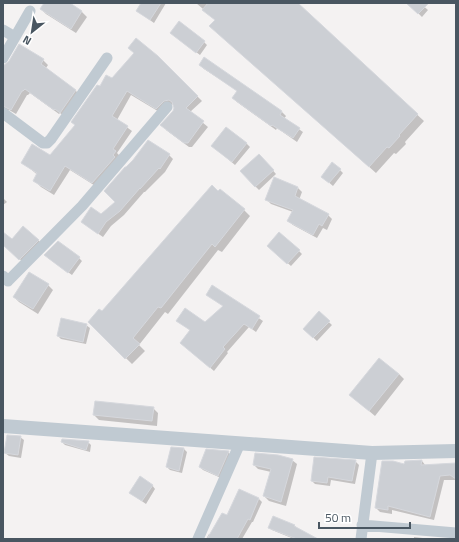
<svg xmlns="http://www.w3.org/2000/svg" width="459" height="542" font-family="'Titillium Web',sans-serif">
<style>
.shadow{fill:#0003}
.building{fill:#cccfd4;stroke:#d6d8dd}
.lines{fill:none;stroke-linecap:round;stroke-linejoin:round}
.minor{stroke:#c0cad2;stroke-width:11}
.tertiary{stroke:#c0cad2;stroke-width:14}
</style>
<rect width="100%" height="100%" fill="#f4f2f2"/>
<!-- shadow -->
<path class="shadow" d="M45,3H68L82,12L87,17L76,33L46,14L41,9Z
M142,3H166L154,23L137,11Z
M196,3H296L424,121L405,142L406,144L396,154L394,153L376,173L217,32L216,20Z
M408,3H420L428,10L422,17Z
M175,36L204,42L207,45L200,55Z
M158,57L202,101L190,112L208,127L192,147H189L166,130L175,108L174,104L169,105L161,113L131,95L117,120L132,131L117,153L120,156L97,187L70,170L54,195L41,187L36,182L40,177L27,166L50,157L76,125L101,88L112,79Z
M43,60L48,65L46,68L81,95L65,117L60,113L59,114L30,93L28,95H27L16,114L9,110L3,113V68Z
M200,65L282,112L286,116L284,119L303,132L297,142L277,128L276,130L237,102L233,98L238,91L204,69Z
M246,143L250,147L235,165L216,149Z
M169,155L173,159L165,172L145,192H144L124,215L111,226L103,237L87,226L101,215Z
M262,158L276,174L259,190L255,186Z
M340,170L343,173L333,186L326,180Z
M274,179L298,188L302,192L299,200L328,215L332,219L327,230L323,228L317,238L293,225L288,221L293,212L271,204L266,199Z
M218,192L244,210L250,216L222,252L218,250L168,314L165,312L139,345L145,351L132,364L89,322L103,313Z
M3,198L7,202L3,205Z
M3,233L12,240H38L42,244L23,262L5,246L3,248Z
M268,246L299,251L302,254L291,266Z
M48,258H79L82,261L72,275Z
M48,285L53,290L38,314L19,302L14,297Z
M213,286L263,321L256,332L249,327L227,352L228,353L214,371L185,346L191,331L178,321L205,323L224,306L207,295Z
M319,313L332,325L317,341L304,329Z
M86,325L90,328L86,344L61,339L58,336Z
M399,374L404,379L375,416L350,395Z
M153,408L158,413L157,426L99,420L94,415Z
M20,437L24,440L21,458L9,456L5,453Z
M62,442H88L91,445L90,452L65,445Z
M171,448L184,449L187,452L182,473L170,470L167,467Z
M228,452L231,455L221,478L203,470L200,467Z
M292,460L297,464L286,506L269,501L264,496L271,472L258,469L254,465Z
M355,461L359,465L355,484L331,480L330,486L315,484L312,481Z
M422,461L426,466L456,464V480H444L434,520L392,510V514L380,512L376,508L405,465L406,462Z
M152,485L155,489L146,504L130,493Z
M240,490L259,499L262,502L253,522H252L242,539H206L209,534L211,535L228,517Z
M294,525L308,539H294L272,530L269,527Z
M414,537L432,539H414Z"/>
<!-- building -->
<path class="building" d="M44,3H70L82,11L71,29L40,9Z
M141,3H161L150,20L136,11Z
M208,3H298L418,114L399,135L400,136L389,148L387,147L369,167L209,26L215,20L202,10Z
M406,3H429L418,14Z
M179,21L205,41L196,53L170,33Z
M136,38L158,56L198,96L186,108L204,121L188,143H184L160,125L173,111L174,108L172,102L169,100L164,101L156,109L127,91L112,116L128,126L113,149L116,151L113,155L115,157L92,183L65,166L50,191L33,181L37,173L21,163L32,144L50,155L75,125L71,122L97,85L100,86L106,75L112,78L134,53L128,48Z
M19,44L44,59L41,64L76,90L60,113L55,109L54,110L25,89L23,91H22L11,110L3,106V66L9,61Z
M204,57L282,111L280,115L300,128L293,138L272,125L271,126L232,98L237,91L199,65Z
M226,127L247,143L232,162L211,146Z
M148,140L170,154L160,169L159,168L140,189V188L120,211L106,222L98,234L81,222L91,207L101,214L115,202L104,191L125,167H126L133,160Z
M259,154L274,170L255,187L240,171Z
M332,162L341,169L329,183L321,177Z
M274,177L298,187L295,196L329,214L322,226L319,224L313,235L287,221L293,210L265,200Z
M212,185L218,191L220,189L245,209L215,247L212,244L161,308L158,307L133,338L140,344L125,359L88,322L99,309L102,311Z
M23,226L39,240L19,260L3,245V232L12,239Z
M279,232L300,250L287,264L267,246Z
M58,241L80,257L68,273L44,255Z
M29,272L49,284L33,309L13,297Z
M212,285L260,316L252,329L244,324L223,347L225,349L210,368L180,343L190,330L176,321L185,308L205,322L223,306L206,295Z
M319,311L330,321L313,338L303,329Z
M61,318L87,324L83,342L57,336Z
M379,358L399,374L369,411L349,395Z
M95,401L154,407L152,421L93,415Z
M7,435L21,436L18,455L4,453Z
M62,439L89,441L86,450L61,442Z
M171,447L184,448L179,471L166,467Z
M206,449L229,451L218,476L199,467Z
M255,453L278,455L293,459L281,502L263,496L271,469L253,465Z
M314,457L356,460L352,481L328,477L327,483L311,481Z
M422,460L421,465L456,463V479L450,475L440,476L430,517L388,506V510L375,508L382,461H393L404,464L405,461Z
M140,476L153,485L142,501L129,493Z
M239,489L259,498L250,520L248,519L237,539H207L222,513L227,515Z
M273,516L295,525L294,526L318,539H297L268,528Z"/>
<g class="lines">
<!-- minor -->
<path class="minor" d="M3,30L15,37
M3,58L30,11
M3,113L43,143H47L51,139L107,58
M3,276L8,281L82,206L167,107
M362,525L456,533
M198,539L240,443
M361,539L372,453"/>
<!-- tertiary -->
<path class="tertiary" d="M3,426L372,453L456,451"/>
</g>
<!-- border -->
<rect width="459" height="542" fill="none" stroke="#495661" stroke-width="8"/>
<!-- north arrow -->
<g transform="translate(32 32) rotate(210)" stroke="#ffffff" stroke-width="3" paint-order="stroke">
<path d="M0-3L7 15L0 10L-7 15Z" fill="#495661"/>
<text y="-6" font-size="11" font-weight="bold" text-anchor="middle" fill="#495661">N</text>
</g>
<!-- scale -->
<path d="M319 522v6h91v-6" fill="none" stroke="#495661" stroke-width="2"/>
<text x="325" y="522" font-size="12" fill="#495661" stroke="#ffffff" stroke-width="3" paint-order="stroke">50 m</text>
</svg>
